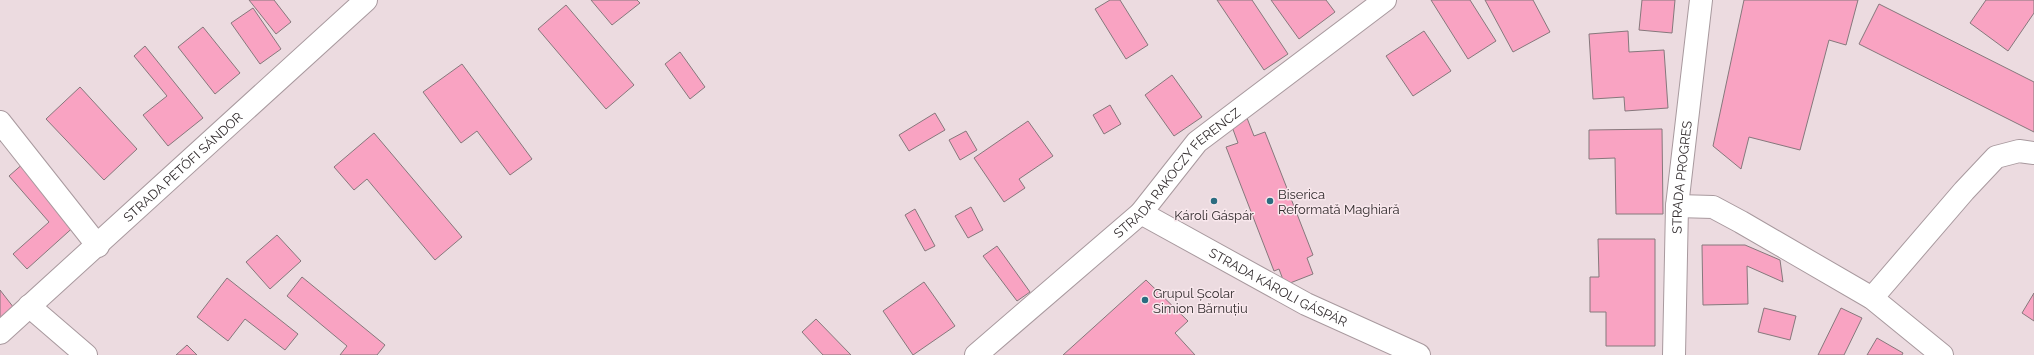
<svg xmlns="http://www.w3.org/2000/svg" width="2034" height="355" font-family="Raleway,sans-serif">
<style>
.building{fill:#f9a3c2;stroke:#86787c}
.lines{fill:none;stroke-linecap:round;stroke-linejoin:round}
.minor-casing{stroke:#a8999e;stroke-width:24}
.secondary-casing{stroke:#a8999e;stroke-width:24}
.minor{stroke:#fff;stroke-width:22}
.secondary{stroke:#fff;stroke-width:22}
.poi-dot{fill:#2b6c80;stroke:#f9e8ed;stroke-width:1.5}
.labels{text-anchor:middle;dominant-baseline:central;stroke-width:3;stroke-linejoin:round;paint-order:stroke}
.street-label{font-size:13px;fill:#332d2f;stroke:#f9e8ed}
.poi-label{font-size:13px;fill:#332d2f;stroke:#f9e8ed;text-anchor:start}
</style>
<rect width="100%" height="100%" fill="#ecdbe0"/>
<!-- building -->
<path class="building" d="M249,0H274L291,22L276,34Z
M591,0H637L640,3L612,25Z
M1110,0H1120L1148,45L1126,59L1095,9Z
M1217,0H1252L1288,54L1264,70Z
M1271,0H1326L1335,12L1299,39Z
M1431,0H1470L1496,41L1468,59Z
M1485,0H1533L1550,32L1513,52Z
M1642,0H1675L1672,33L1639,30Z
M1744,0H1858L1846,45L1829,40L1800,150L1749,137L1741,169L1713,146Z
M1986,0H2034V13L2008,51L1970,23Z
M1879,4L2034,82V132L1859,44Z
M566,5L634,85L606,109L538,29Z
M253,8L281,49L260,64L231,23Z
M203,27L240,73L215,94L178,47Z
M1424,31L1451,71L1413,96L1386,56Z
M1628,31L1629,52L1664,50L1668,108L1625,111L1624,97L1593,99L1589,34Z
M145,46L203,118L168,146L143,115L167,96L134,56Z
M680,52L705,87L690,99L665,64Z
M462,64L532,159L510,175L477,131L461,143L423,92Z
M1172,75L1202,117L1174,136L1145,95Z
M80,87L137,149L104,180L46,119Z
M1110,105L1121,124L1104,134L1093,115Z
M935,113L945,130L909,151L899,135Z
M1247,118L1254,136L1265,132L1313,255L1307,258L1313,274L1285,285L1279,269L1274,271L1226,147L1238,143L1231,124Z
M1028,121L1053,156L1019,179L1025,188L1004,202L974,158Z
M1662,129L1663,214H1616L1615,158L1589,159V130Z
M966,131L977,150L960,160L949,140Z
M374,133L462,237L435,260L367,179L354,190L334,167Z
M25,162L78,223L27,269L13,254L49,222L9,176Z
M971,207L983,230L968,238L955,216Z
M915,209L935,246L925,251L905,215Z
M277,235L301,261L270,289L246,262Z
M1598,239H1655V346H1606V312H1590V277H1599Z
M1702,245H1745L1780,260L1783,282L1747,266L1748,304L1703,305Z
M997,246L1030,292L1017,301L983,256Z
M302,277L385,345L377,355H340L347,346L287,296Z
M227,278L298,334L285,350L245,319L228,341L197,317Z
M1146,280L1188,321L1175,333L1195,355H1063Z
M924,282L955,326L913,355L883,311Z
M0,290L14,308L0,318Z
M2034,293V321L2022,313Z
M1764,308L1796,316L1790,340L1758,332Z
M1841,308L1862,318L1844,355H1818Z
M816,319L851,355H823L802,332Z
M1877,338L1903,353L1902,355H1867Z
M187,345L197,355H176Z"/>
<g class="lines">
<defs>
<g id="minor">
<path d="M0,122L98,246"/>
<path d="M1677,206L1713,207L1741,222L1872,298L1942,355"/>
<path id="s1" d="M1141,213L1306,304L1419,355"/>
<path d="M1872,298L1964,191L1996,157L2019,151L2034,153"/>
<path d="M29,306L86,355"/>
<path id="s2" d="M976,355L1141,213L1197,142L1385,0"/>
<path id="s3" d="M1674,355L1677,206L1701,0"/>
</g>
<g id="secondary">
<path id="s4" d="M0,333L366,0"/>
</g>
</defs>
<!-- minor casing -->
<use href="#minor" class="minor-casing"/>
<!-- secondary casing -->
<use href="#secondary" class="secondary-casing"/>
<!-- minor -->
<use href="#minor" class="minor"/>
<!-- secondary -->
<use href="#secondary" class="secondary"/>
</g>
<!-- markers -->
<g class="poi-dot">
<circle cx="1214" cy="201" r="4"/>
<circle cx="1270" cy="201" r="4"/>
<circle cx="1145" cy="300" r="4"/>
</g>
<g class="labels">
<!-- street labels -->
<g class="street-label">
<text stroke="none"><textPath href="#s4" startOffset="247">STRADA PETŐFI SÁNDOR</textPath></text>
<text stroke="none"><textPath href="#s2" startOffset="272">STRADA RAKOCZY FERENCZ</textPath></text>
<text stroke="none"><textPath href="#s3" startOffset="178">STRADA PROGRES</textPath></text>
<text stroke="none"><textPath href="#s1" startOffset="156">STRADA KÁROLI GÁSPÁR</textPath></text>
</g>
<!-- poi labels -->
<g class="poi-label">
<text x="1278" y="194">Biserica<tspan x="1278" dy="15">Reformată Maghiară</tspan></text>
<text x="1214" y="215" text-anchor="middle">Károli Gáspár</text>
<text x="1153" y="293">Grupul Școlar<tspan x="1153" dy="15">Simion Bărnuțiu</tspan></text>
</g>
</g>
</svg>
